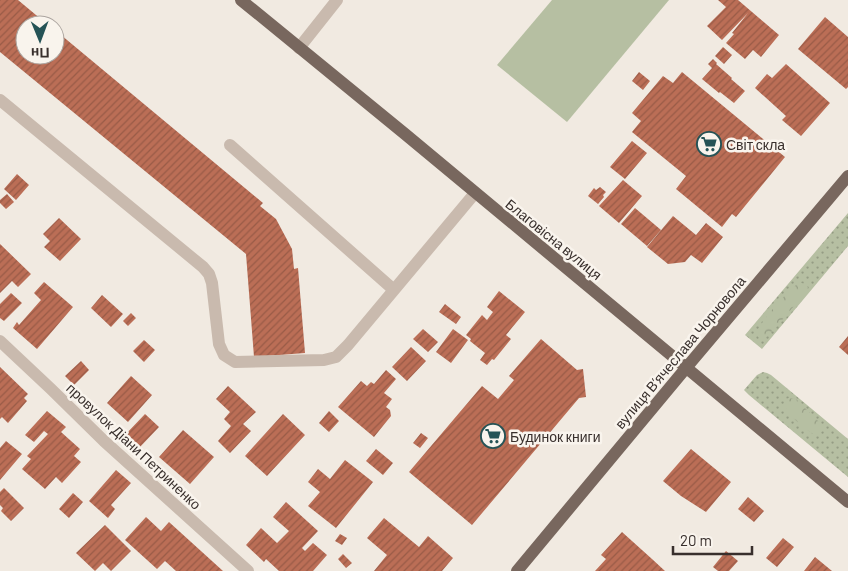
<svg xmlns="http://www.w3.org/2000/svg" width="848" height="571" font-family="Barlow,sans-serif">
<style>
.grass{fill:url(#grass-dots)}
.forest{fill:url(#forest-crowns)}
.pitch{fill:#b6bfa2}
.building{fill:url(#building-hatch)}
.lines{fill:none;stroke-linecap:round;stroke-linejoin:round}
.minor{stroke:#c9baae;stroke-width:12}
.major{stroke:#78675e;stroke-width:12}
.labels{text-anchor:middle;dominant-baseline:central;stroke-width:5;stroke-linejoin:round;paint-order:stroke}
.poi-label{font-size:14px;fill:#382f2c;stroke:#f9f4ed;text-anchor:start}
.street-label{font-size:14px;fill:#382f2c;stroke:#f9f4ed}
</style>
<defs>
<pattern id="grass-dots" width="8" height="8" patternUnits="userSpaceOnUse" patternTransform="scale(1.25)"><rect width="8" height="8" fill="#b6bfa2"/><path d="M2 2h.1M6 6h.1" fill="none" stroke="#959c84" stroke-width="1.8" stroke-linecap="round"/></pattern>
<pattern id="forest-crowns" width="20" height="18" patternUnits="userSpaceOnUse" patternTransform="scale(1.25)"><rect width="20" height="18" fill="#b6bfa2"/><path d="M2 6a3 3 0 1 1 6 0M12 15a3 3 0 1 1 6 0" fill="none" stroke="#959c84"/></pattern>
<pattern id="building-hatch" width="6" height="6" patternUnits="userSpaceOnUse" patternTransform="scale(1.25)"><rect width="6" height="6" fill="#bb6e56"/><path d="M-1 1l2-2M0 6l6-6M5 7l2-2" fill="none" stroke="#995b47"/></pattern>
</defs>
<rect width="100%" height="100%" fill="#f1eae1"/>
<!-- grass -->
<path class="grass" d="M848,213V246L762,349L745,335Z
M763,372L767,373L771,375L848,439V477L749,395L744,390L757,375Z"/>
<!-- forest -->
<path class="forest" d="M802,283L807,286L808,288L804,294L777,326L764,339L761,340C759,338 757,336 757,333C758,324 787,292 795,286C798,283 798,284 802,283Z
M788,398L796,399L824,427V429L819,434H813C804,427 783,413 785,401Z"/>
<!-- pitch -->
<path class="pitch" d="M552,0H669L567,122L497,65Z"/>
<!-- building -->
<path class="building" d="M0,0H18L48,25H25V55H55V30L263,203L260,206L276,219L292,249L294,269L298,268L305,353L254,357L246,254L0,52Z
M718,0H738L779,35L761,57L753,50L745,59L726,43L734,34L732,33L748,13L722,40L707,26L726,7Z
M825,17L848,37V87L846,89L798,49Z
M723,47L732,55L724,64L715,56Z
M713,59L717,63L716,64L732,78L731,79L745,91L734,103L720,92L719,93L702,79L712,68L708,64Z
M786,64L830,103L801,136L782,120L786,116L755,88L767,74L772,78Z
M639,72L650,81L643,90L632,81Z
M682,72L785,157L736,217L732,214L722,227L676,189L686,176L632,132L641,121L632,113L663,76L673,83Z
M632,141L647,153L625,179L610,167Z
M17,174L29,185L16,200L4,189Z
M623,180L642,196L619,223L599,206Z
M600,187L606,192L603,195L604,197L598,204L588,196L594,188L596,190Z
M7,194L14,202L6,209L0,203V200Z
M635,208L661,230L647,246L621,224Z
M673,216L696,235L706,223L723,237L702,263L691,255L685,262L668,264L647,247Z
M59,218L81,239L60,261L44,247L50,241L43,234Z
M0,244L31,274L18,287L12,281L0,293Z
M44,282L73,307L37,349L13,328L17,322L19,325L41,300L34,293Z
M499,291L525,312L506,335L511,339L494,360L492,359L487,365L480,360L485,353L470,341L471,339L466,335L482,315L487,320L493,312L487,307Z
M11,293L22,303L4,321L0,318V304Z
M102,295L123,314L111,327L91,308Z
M445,304L461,317L456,324L439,312Z
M131,313L136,318L128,326L123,321Z
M423,329L438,342L428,352L413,339Z
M453,329L468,340L451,363L436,352Z
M848,336V355L839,347Z
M541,339L577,370L583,369L586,397L579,398L472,525L409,472L482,386L498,399L514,380L509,376Z
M144,340L155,350L144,362L133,351Z
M411,347L426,361L407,381L392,367Z
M81,361L89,370L74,385L65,376Z
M0,367L28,394L24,398L27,401L8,423L2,417L0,419Z
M386,370L396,379L384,393L392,399L386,407L390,410L391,416L374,437L338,407L361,381L367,386L371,382L374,384Z
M131,376L152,395L128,422L107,403Z
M228,386L256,412L243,424L251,431L230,453L218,441L231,426L224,419L230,412L216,399Z
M47,411L66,427L61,432L80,449L74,456L81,462L62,483L56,477L45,489L22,469L31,459L27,456L48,434L44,431L34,442L25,435Z
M329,411L339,421L329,432L319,423Z
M145,414L159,427L139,448L125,435Z
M283,414L305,435L267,476L245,456Z
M183,430L214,457L190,484L159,457Z
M421,433L428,438L420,448L413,443Z
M6,441L22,454L0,480V448Z
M376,449L393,463L383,475L366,461Z
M691,449L731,482L706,512L681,496L663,481Z
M345,460L373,482L336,528L308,506L320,492L308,482L318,469L330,479Z
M116,470L131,483L111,505L115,509L108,518L89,501Z
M4,488L24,508L11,521L1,511L3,508L0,505V492Z
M73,493L83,502L69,518L59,509Z
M748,497L764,511L754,522L738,509Z
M286,502L318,531L302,548L305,551L313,543L327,555L313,571H279L266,559L264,562L246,545L261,528L277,543L289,531L273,517Z
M146,517L161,531L169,522L223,571H176L165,561L157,569L125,540Z
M384,518L419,547L428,536L453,558L442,571H374L387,555L367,538Z
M105,525L131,551L111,571L103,563L95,571L76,553Z
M622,532L652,559L665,571H595L606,559L601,555Z
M340,534L347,538L342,545L335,541Z
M783,538L794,547L777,567L766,558Z
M726,551L738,561L729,571H718L713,567Z
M343,554L352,563L346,568L338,559Z
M815,557L832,571H804Z"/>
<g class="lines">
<!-- minor -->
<path class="minor" d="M299,48L337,0
M0,100L203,267L209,274L212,283L219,344L224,355L235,362L324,360L336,357L348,345L475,193
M230,145L394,290
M0,341L51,389L104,441L248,571"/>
<!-- major -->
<path class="major" d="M241,0L405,134L848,502
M517,571L686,368L848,176"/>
</g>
<!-- icons -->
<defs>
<symbol id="supermarket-ring" viewBox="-11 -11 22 22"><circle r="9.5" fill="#f9f4ed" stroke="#255356" stroke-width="1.5"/><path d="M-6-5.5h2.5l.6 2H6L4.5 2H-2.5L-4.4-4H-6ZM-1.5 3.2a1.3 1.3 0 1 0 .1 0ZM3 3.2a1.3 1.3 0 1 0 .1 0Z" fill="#255356"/></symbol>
</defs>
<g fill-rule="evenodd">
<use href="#supermarket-ring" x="695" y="130" width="28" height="28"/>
<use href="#supermarket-ring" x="479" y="422" width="28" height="28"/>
</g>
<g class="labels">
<!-- poi labels -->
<g class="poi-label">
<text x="726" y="144">Світ скла</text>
<text x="510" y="436">Будинок книги</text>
</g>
<!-- street labels -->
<g class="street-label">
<text transform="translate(554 239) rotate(39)">Благовісна вулиця</text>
<text transform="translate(680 352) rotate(-50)">вулиця Вʼячеслава Чорновола</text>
<text transform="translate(134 446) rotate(43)">провулок Діани Петриненко</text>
</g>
</g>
<!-- north arrow -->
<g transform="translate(40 40) rotate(179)"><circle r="24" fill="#f9f4ed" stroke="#aca5a0"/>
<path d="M0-4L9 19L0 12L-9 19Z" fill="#255356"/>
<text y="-8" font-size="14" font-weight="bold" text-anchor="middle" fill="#382f2c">Пн</text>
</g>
<!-- scale -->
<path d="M673 546v8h79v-8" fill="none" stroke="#382f2c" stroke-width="2.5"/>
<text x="680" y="546" font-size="15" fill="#382f2c" stroke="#f9f4ed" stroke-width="4" paint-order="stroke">20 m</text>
</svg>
